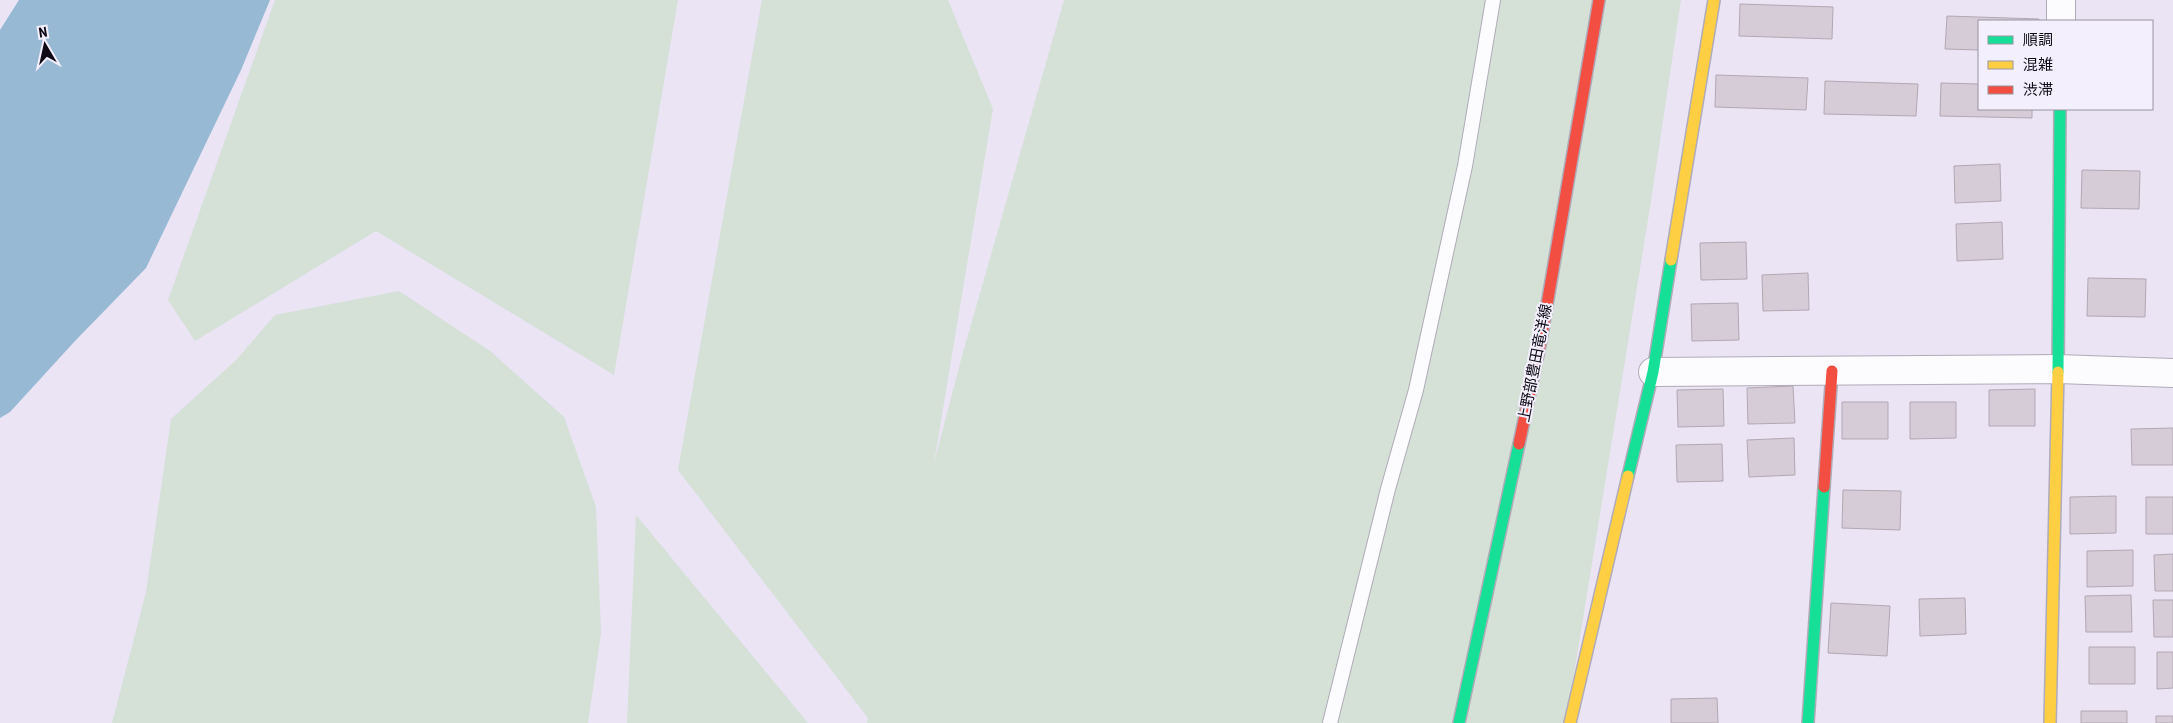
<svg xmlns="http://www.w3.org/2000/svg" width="2173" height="723" font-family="'Roboto Condensed','Noto Sans JP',sans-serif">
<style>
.green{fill:#d5e0d7}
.water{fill:#97b9d3}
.building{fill:#d6ccd7;stroke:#b2a8b3}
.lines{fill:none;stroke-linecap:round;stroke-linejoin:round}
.lane-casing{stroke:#b0abb8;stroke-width:16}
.street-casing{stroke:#b0abb8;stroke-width:30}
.fast-casing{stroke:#b0abb8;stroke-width:14}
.slow-casing{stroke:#b0abb8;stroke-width:14}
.jam-casing{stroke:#b0abb8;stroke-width:14}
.lane{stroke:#fcfbfe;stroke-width:14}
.street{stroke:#fcfbfe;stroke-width:28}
.fast{stroke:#16e098;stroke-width:11}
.slow{stroke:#ffcf43;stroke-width:11}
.jam{stroke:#f24e42;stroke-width:11}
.labels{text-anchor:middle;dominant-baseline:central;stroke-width:4;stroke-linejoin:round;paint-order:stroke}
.street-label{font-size:15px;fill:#0f0b16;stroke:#f4effd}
</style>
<rect width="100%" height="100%" fill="#eae4f5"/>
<!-- green -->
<path class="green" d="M275,0H678L614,375L376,231L195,341L168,300Z
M762,0H948L993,109L934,463L962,356L1064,0H1681L1651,201L1566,723H867L868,718L678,470Z
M399,291L490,351L564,417L596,507L601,633L588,723H112L146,592L171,419L236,360L275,315Z
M636,515L808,723H627Z"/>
<!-- water -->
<path class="water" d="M19,0H270L241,70L146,268L75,341L10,412L0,418V30Z"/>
<!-- building -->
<path class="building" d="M1740,4L1833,7L1832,39L1739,36Z
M1947,16L2039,19V21H1979V50L1945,49Z
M1716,75L1808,78L1806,110L1715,107Z
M1825,81L1918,84L1916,116L1824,114Z
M1941,83L1979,84V109H2032V118L1940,116Z
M2000,164L2001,201L1955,203L1954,166Z
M2082,170L2140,171L2139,209L2081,208Z
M2002,222L2003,259L1957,261L1956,224Z
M1746,242L1747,279L1701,280L1700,243Z
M1808,273L1809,310L1763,311L1762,275Z
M2088,278L2146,279L2145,317L2087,316Z
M1738,303L1739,340L1692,341L1691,304Z
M1793,386L1795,423L1748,424L1747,388Z
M1723,389L1724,426L1678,427L1677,390Z
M2035,389V426H1989V390Z
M1842,402H1888V439H1842Z
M1910,402H1956V438L1910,439Z
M2173,428V465H2132L2131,429Z
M1794,438L1795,475L1749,477L1747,440Z
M1722,444L1723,481L1677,482L1676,445Z
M1843,490L1901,491L1900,530L1842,528Z
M2116,496V533L2070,534V497Z
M2146,497H2173V534H2146Z
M2133,550V586L2087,587V551Z
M2173,554V591H2155L2154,555Z
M2131,595L2132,632H2086L2085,596Z
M1965,598L1966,634L1920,636L1919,599Z
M2153,600H2173V637H2154Z
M1831,603L1890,606L1887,656L1828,653Z
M2089,647H2135V684H2089Z
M2157,652H2173V688L2157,689Z
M1717,698L1718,723H1671V699Z
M2081,711H2127V723H2081Z
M2156,716H2173V723H2156Z"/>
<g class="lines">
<defs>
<path id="lane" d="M1330,723L1388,489L1416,390L1465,166L1493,0"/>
<path id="street" d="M2061,21V0
M1653,372L2058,369L2173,373"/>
<path id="fast" d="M2058,372L2060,109
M1628,476L1653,372L1671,260
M1459,723L1519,444
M1808,723L1824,487"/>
<path id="slow" d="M1671,260L1714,0
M1570,723L1628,476
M2050,723L2058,372"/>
<path id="jam" d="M1519,444L1541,340L1599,0
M1824,487L1832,371"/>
</defs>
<!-- lane casing -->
<use href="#lane" class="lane-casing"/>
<!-- street casing -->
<use href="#street" class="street-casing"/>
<!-- fast casing -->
<use href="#fast" class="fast-casing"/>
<!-- slow casing -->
<use href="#slow" class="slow-casing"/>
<!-- jam casing -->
<use href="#jam" class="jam-casing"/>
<!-- lane -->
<use href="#lane" class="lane"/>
<!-- street -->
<use href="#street" class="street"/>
<!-- fast -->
<use href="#fast" class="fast"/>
<!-- slow -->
<use href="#slow" class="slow"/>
<!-- jam -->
<use href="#jam" class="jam"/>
</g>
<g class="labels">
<!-- street labels -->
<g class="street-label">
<text transform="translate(1535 363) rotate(-79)">上野部豊田竜洋線</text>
</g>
</g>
<!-- legend -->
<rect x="1978" y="20" width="175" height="90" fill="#f4effd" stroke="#9894a1"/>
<rect x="1988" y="36" width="25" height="8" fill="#16e098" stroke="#9894a1"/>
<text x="2023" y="45" font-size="15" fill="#0f0b16">順調</text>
<rect x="1988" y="61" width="25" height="8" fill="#ffcf43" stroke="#9894a1"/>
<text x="2023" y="70" font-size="15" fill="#0f0b16">混雑</text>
<rect x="1988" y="86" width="25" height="8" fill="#f24e42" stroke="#9894a1"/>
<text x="2023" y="95" font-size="15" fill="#0f0b16">渋滞</text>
<!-- north arrow -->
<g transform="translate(45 45) rotate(351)" stroke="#f4effd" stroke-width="4" paint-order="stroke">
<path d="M0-4L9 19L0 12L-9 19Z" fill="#0f0b16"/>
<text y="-8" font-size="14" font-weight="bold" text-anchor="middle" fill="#0f0b16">N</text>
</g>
</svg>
